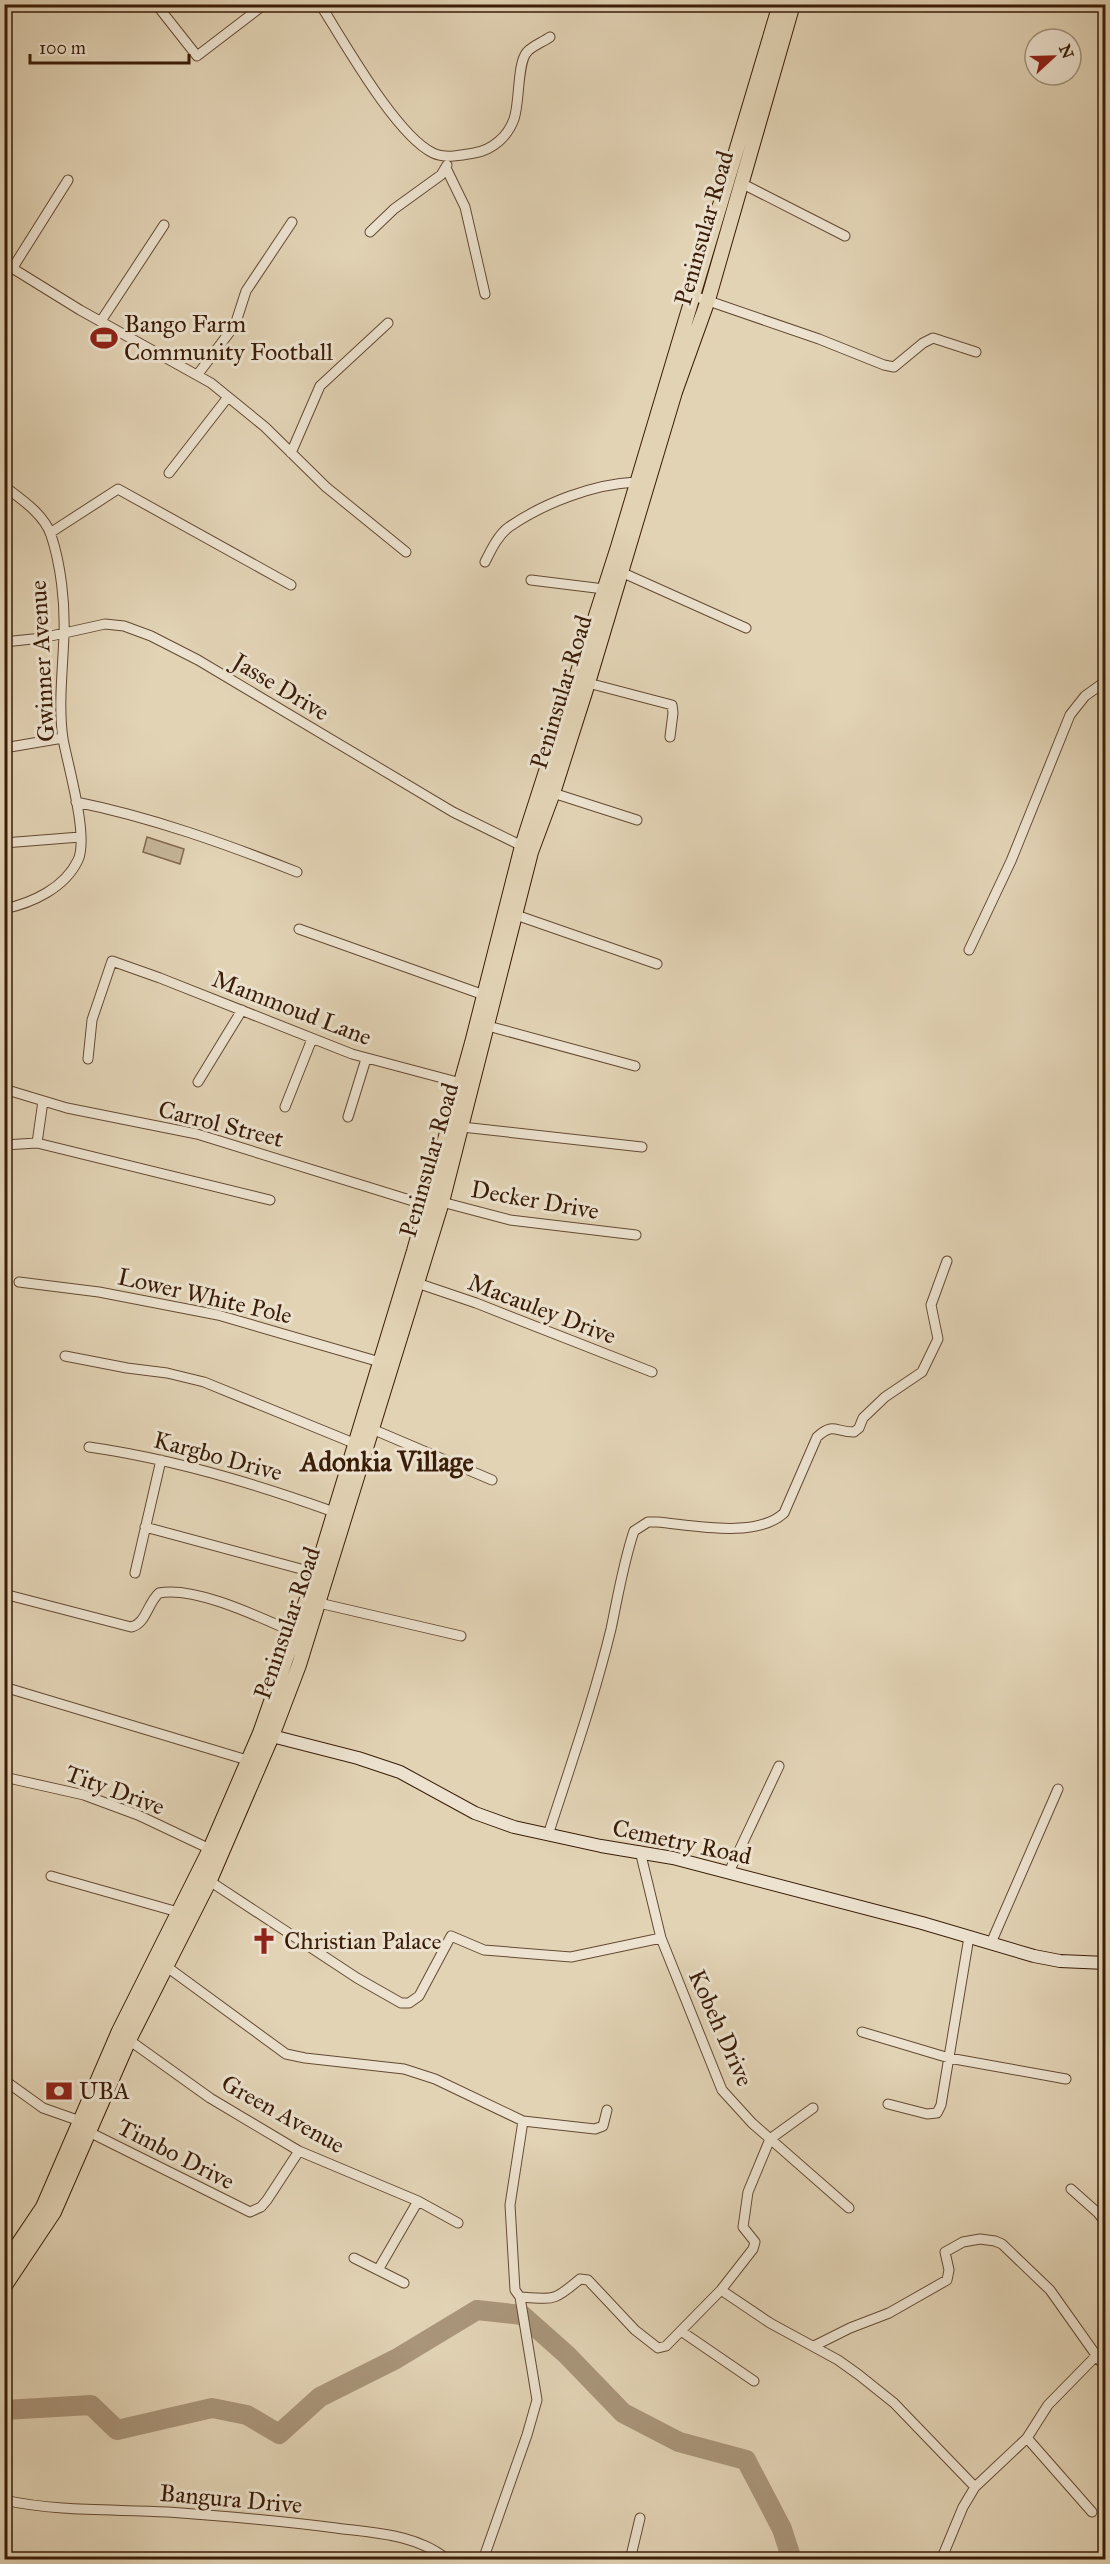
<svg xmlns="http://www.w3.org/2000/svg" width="1110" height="2564" font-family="'IM FELL Great Primer',serif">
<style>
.green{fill:#c5b497;stroke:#80684f;stroke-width:1.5}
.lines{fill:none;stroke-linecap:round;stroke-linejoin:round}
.river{stroke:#a9957a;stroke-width:20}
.street-casing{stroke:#644a32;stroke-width:11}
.secondary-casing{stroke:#3a1d07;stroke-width:14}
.primary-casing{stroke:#3a1d07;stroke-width:16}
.street{stroke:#ece2cf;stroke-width:9}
.secondary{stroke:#ece2cf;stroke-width:12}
.primary{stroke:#e2d3b5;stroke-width:14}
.labels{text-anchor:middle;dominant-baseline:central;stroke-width:6;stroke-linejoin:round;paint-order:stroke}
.street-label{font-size:24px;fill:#3a1d07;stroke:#ece2cf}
.poi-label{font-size:24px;fill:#3a1d07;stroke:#ece2cf;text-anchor:start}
.quarter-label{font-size:27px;font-weight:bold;fill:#3a1d07;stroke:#ece2cf}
</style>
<rect width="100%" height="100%" fill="#e2d3b5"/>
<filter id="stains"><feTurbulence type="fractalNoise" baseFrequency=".00333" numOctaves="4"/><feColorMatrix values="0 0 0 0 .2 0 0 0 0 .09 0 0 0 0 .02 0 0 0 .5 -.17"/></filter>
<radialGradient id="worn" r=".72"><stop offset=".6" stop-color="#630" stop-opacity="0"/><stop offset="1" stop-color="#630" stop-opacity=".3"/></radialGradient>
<!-- green -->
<path class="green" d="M147,837L184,849L180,864L143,852Z"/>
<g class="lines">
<!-- river -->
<path class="river" d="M4,2410L91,2405L117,2430L212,2408L247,2415L279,2434L320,2397L396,2359L477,2310L522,2315L567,2355L623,2413L679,2442L746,2460L782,2529L792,2560"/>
<defs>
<path id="street" d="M156,4L197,56L265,4
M320,4C344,42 396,135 433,153C446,159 461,155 474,153C493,150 508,136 514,119C520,102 517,63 527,52C532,46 543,42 550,37
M446,168L465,207L485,294
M743,184L845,236
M370,232L394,209L441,175L447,165
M4,263L80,310L211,383L265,427L326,487L406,552
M12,269L68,180
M694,296L819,339L884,365L894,367L923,343L933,338L976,352
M101,321L164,225
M198,374L235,325L246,291L292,222
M291,453L320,386L388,323
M169,473L228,397
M4,486C21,499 44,514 51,535C61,565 65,603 64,634C63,668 58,705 63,739C68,766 89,837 78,860C65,888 32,903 4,909
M50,533L118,489L291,585
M485,562C491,550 498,535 509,527C544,503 593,484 636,482
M621,572L746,628
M531,580L604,589
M4,642L42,638L105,624L124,626L151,636L198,660L453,812L522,846
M588,683L672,705L673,713L670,737
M4,748L63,738
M553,793L637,820
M76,802C151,817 226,844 297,872
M4,843L80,837
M516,915L657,964
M299,929L484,995
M969,950L1011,861L1070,715L1085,696L1106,681
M488,1026L635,1066
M88,1059L92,1020L112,961L160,978L352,1054L461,1083
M198,1082L242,1010
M4,1089L67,1108L197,1134L426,1205
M285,1107L312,1039
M348,1117L366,1059
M462,1127L642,1147
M37,1143L43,1101
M4,1145L37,1143L270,1200
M438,1201L510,1220L636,1235
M19,1282L99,1292L218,1315L380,1362
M417,1283L476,1303L652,1372
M65,1356L127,1368L167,1373L204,1382L356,1444
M372,1429L492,1480
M89,1447C173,1459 254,1483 334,1512
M145,1527L316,1573
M135,1573L161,1460
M4,1594L131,1627C146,1624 147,1604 159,1593C196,1586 261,1618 296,1633
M319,1603L461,1636
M4,1687L247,1760
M1104,1687L1106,1685
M4,1777L84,1795L138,1815L210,1849
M548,1835C570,1767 594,1699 611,1629C618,1596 623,1564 634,1531L648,1522H657C692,1525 756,1539 784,1513L817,1437C833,1422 835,1432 854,1432L859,1428L863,1418L885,1397L922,1372L938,1339L931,1305L947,1261
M640,1851L661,1938L722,2090L752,2123L849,2208
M729,1872L779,1766
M51,1876L178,1912
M205,1878L357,1978L401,2003H409L419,1996L451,1936L484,1950L571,1957L661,1938
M991,1943L1058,1789
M163,1964L286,2054L305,2058L404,2069L435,2079L523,2121L595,2129L603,2126L607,2110
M862,2032L949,2058L1066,2079
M129,2040L210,2098L299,2151L418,2201L458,2223
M4,2080L43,2108L80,2121
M888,2104L927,2114L937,2113L941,2105L969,1937
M523,2121L510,2205L515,2290L520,2297C554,2299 553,2302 580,2279L588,2280L635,2330L658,2348L666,2346L721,2290L753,2249L755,2242L743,2227L748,2192L770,2139
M89,2132L250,2212L261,2207L267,2200L299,2151
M770,2139L813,2108
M1071,2189L1098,2213L1106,2223
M354,2258L404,2283
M378,2270L418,2201
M721,2290L770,2323L838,2360L859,2375L894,2403L975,2487
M681,2331L754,2381
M814,2346L850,2328L889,2313L947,2280L949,2270L945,2252L963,2242L980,2239L995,2241L1002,2244L1050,2290L1106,2369
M1027,2438L1092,2512
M4,2500C58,2512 113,2509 168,2512C224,2516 280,2521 336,2528C374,2533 417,2534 448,2560
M483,2560L527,2435L537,2400L520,2297
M630,2560L640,2518
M941,2560L963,2507L975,2487L1027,2438L1048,2405L1095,2357"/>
<path id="secondary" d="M264,1734L358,1758L400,1772L475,1813L514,1827L601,1846L673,1858L922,1923L1034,1956L1060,1961L1106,1963"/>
<path id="primary" d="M4,2265L43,2207L119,2031L210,1849L260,1733L316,1573L414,1251L472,1043L522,846L618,547L780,4
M4,2287L54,2212L129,2040L210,1880L272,1736L299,1665L442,1202L531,852L553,793L588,683L675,392L708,300L793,4"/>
</defs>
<!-- street casing -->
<use href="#street" class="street-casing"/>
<!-- secondary casing -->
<use href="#secondary" class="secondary-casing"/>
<!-- primary casing -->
<use href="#primary" class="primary-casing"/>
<!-- street -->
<use href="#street" class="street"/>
<!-- secondary -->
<use href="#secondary" class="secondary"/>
<!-- primary -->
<use href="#primary" class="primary"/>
</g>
<!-- icons -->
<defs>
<symbol id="stadium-bare" viewBox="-9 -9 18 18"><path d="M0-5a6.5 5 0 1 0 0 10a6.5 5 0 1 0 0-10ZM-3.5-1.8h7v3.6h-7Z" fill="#8f2418" stroke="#ece2cf" stroke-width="2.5" paint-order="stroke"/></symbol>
<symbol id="church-bare" viewBox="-9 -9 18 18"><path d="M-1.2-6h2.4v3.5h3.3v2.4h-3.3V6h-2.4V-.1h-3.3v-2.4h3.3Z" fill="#8f2418" stroke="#ece2cf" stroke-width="2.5" paint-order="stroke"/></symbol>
<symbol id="bank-bare" viewBox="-9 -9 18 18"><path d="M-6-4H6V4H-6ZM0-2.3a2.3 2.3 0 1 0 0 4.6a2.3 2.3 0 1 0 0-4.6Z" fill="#8f2418" stroke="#ece2cf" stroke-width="2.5" paint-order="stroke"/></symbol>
</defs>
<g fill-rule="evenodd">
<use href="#stadium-bare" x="85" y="319" width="38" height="38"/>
<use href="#church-bare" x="245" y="1922" width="38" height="38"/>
<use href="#bank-bare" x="40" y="2072" width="38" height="38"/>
</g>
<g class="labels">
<!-- street labels -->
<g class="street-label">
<text transform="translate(704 228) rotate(-74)">Peninsular Road</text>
<text transform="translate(42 661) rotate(-93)">Gwinner Avenue</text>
<text transform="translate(281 687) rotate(31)">Jasse Drive</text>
<text transform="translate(561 692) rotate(-73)">Peninsular Road</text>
<text transform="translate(292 1008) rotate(21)">Mammoud Lane</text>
<text transform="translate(221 1124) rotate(14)">Carrol Street</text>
<text transform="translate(429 1160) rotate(-74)">Peninsular Road</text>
<text transform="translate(535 1200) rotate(10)">Decker Drive</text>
<text transform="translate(205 1296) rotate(13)">Lower White Pole</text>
<text transform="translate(542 1309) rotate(21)">Macauley Drive</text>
<text transform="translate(218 1456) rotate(15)">Kargbo Drive</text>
<text transform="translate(287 1623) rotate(-71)">Peninsular Road</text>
<text transform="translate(115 1790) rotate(20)">Tity Drive</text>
<text transform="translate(682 1842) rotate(12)">Cemetry Road</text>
<text transform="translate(721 2028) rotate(66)">Kobeh Drive</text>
<text transform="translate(283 2114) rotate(29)">Green Avenue</text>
<text transform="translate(176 2154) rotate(27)">Timbo Drive</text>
<text transform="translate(231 2499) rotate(5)">Bangura Drive</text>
</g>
<!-- poi labels -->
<g class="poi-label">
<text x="124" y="324">Bango Farm<tspan x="124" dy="28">Community Football</tspan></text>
<text x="284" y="1941">Christian Palace</text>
<text x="79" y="2091">UBA</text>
</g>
<!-- quarter labels -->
<g class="quarter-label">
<text x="387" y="1461">Adonkia Village</text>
</g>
</g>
<!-- margin -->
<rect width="1110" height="2564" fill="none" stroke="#e2d3b5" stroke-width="24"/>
<rect x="6" y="6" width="1098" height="2552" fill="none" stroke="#3a1d07" stroke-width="3"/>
<rect x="12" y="12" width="1086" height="2540" fill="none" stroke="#3a1d07" stroke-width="1.5"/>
<!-- north arrow -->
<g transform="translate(1053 57) rotate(68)"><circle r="28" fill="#ece2cf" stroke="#a5937f" stroke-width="1.5"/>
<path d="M0-4.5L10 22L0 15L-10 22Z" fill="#8f2418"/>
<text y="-9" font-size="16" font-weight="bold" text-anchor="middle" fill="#3a1d07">N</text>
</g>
<!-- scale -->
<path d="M30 54v9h159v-9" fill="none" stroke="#3a1d07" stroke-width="3"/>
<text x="39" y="54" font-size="18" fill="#3a1d07" stroke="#ece2cf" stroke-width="4.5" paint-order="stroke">100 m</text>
<rect width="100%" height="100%" filter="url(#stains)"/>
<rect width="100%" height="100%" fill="url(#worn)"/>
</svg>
